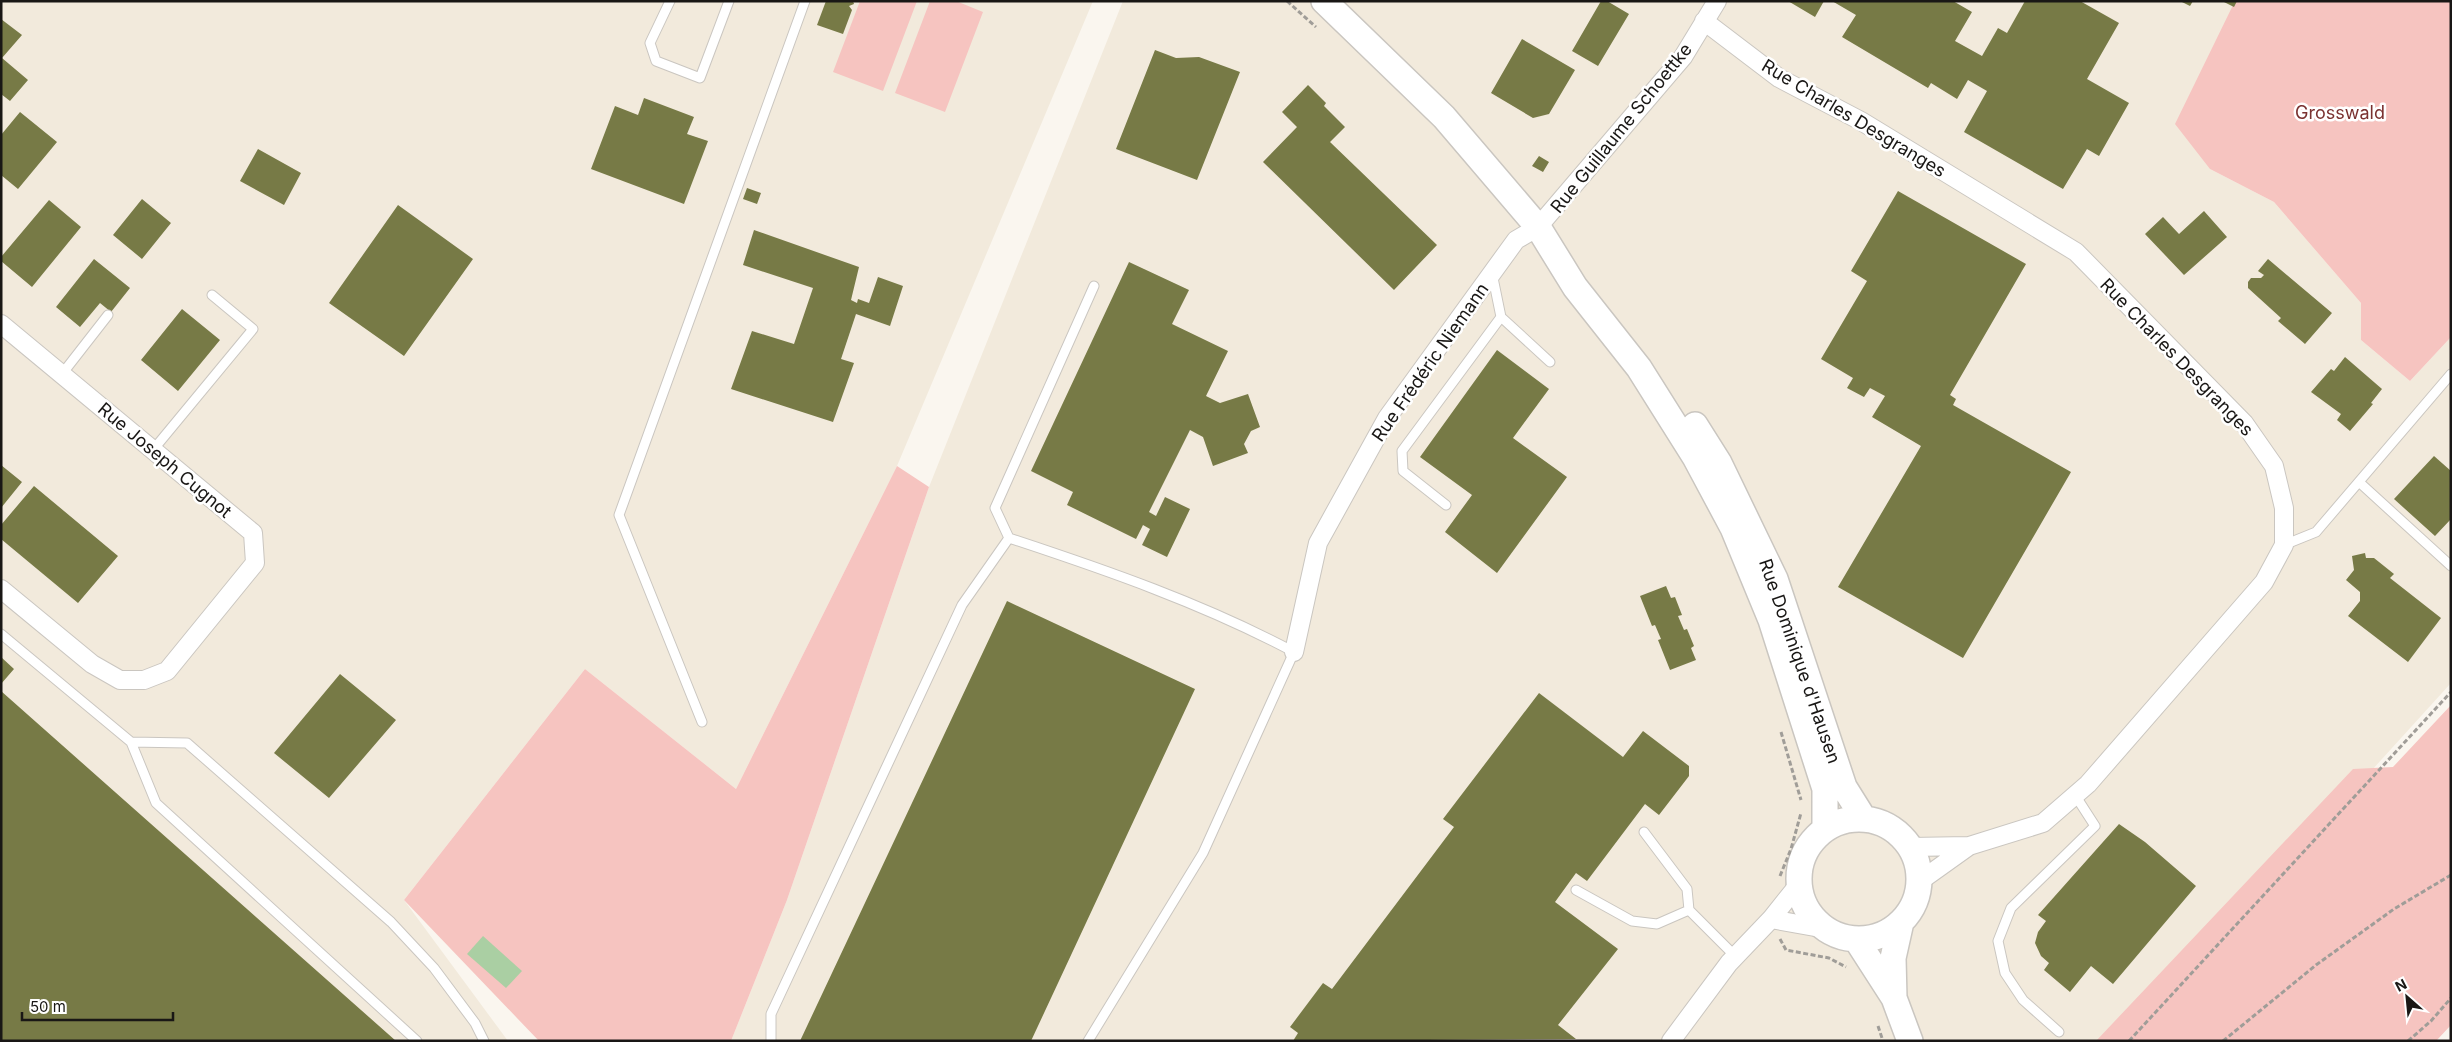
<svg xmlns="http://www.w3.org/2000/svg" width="2452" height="1042" font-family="Inter,sans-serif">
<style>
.built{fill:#f2eadc}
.green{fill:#f6c4c0}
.water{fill:#aacfa3}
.building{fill:#777a46}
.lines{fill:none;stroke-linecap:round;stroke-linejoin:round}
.lane-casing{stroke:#cac6c0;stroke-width:11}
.street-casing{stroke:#cac6c0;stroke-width:20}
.secondary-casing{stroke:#cac6c0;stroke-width:28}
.path{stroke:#a09d98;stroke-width:3;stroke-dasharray:5 2.5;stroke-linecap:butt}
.lane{stroke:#fff;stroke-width:9}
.street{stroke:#fff;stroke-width:18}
.secondary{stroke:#fff;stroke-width:25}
.labels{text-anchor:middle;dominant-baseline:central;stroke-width:5;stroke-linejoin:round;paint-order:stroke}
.park-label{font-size:18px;fill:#7a3130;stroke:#fff}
.street-label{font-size:18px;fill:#191715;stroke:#fff}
</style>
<rect width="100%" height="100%" fill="#faf6ef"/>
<!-- built -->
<path class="built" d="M1,1H1093L897,466L736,789L585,669L404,900L508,1041H1Z
M1123,1H2235L2210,169L2274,202L2361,303V340L2410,381L2451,337V683L2126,1041H731L787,900L929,487Z"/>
<!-- green -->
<path class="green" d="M860,1H917L883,91L833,72Z
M930,1H956L983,12L945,112L895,93Z
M2235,1H2451V337L2410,381L2361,340V303L2274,202L2210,169L2175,124Z
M897,466L929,487L787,900L731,1041H539L404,900L585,669L736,789Z
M2451,705V1025L2437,1040L2096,1041L2353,769L2393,767Z"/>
<!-- water -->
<path class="water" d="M483,936L522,971L506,988L467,954Z"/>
<!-- building -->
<path class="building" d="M826,1H853L854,4L849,6L852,10L843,34L817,25Z
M1601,1H1607L1629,14L1598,66L1572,51Z
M1788,1H1824L1815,17Z
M1832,1H1953L1972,12L1955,41L1982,56L1998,28L2007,33L2025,1H2080L2119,23L2087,79L2129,103L2099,156L2087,149L2063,189L1964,132L1987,91L1968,80L1957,99L1931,83L1928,88L1842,37L1856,15Z
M2180,1H2193L2190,6Z
M2222,1H2237L2234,7Z
M1,19L22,35L2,58L28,80L10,101L1,94Z
M1522,39L1575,70L1549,114L1533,118L1491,93Z
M1155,50L1176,58L1199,57L1240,72L1197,180L1116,149Z
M1308,85L1326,103L1324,106L1345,127L1330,142L1437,245L1394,290L1263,162L1297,127L1282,112Z
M644,98L694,117L687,134L708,141L684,204L591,169L615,106L638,115Z
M20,112L57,142L18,189L1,175V135Z
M258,149L301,173L284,205L240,181Z
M1539,156L1549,162L1543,172L1532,166Z
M747,188L761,193L757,204L743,199Z
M1898,191L2026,264L1950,395L1956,399L1953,405L2071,472L1963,658L1838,587L1921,446L1872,417L1885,396L1870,388L1864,397L1847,388L1853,378L1821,359L1867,281L1851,271Z
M142,199L171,223L142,259L113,235Z
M49,200L81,227L32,287L1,261V257Z
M398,205L473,259L404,356L329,303Z
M2204,211L2227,237L2184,275L2145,234L2163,217L2179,234Z
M754,230L859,267L851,300L857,303L858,299L869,303L878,277L903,286L890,326L856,314L841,359L854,363L833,422L731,389L752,331L794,344L813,288L743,265Z
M94,259L130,288L111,312L100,303L80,327L56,307Z
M2268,259L2332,313L2305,344L2278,321L2281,318L2248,288V282L2251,278H2261L2264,275L2258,271Z
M1129,262L1189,290L1172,324L1228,351L1206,396L1220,403L1248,394L1260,427L1251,431L1244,444L1248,453L1213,466L1203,437L1190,430L1149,512L1156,516L1165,497L1190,509L1167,557L1142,545L1150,529L1143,525L1136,539L1067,505L1073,492L1031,471Z
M182,309L220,340L178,391L141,360Z
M1497,350L1549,389L1513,438L1567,477L1497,573L1445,532L1472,495L1420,457Z
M2345,357L2382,389L2371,403L2373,404L2350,431L2337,420L2341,414L2311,392L2331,369L2334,371Z
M2434,456L2451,471V519L2435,536L2394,499Z
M1,465L22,482L1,508Z
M34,486L118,556L78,603L1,539V525Z
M2365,553L2366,558H2374L2394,574L2390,578L2441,618L2408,662L2348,616L2360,601V592L2346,580L2354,570L2352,556Z
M1666,586L1671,598L1675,597L1682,615L1678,616L1684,630L1687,629L1694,646L1691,648L1696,660L1670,670L1658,640L1661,639L1655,625L1652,626L1640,596Z
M1007,601L1195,689L1031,1041H800Z
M1,657L14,669L1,684Z
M340,674L396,720L329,798L274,753Z
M1,691L396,1041H1Z
M1539,693L1623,757L1643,731L1689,766V776L1659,815L1645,804L1587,881L1576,873L1555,902L1618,949L1558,1025L1576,1039L1293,1041L1298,1033L1290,1027L1323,983L1332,989L1454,827L1443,819Z
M2119,824L2145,842L2196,886L2113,984L2091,966L2070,992L2044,970L2049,963L2041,956L2035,943L2038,932L2046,921L2038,915Z"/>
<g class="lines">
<defs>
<path id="lane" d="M670,1L650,43L656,61L700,78L729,1
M1501,317L1550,362
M62,374L108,315
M153,450L253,329L212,295
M2359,482L2451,566
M1446,505L1403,471L1402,451L1501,317L1492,273
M2284,545L2316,532L2451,374
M1,634L131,742L187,743L391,922L434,968L475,1023L484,1041
M702,722L619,515L805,1
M131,742L156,803L417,1041
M1644,832L1687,889L1689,910L1735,956
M1576,890L1632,921L1657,924L1689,910
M2059,1032L2023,1000L2005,973L1998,941L2011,908L2095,826L2075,795
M771,1041V1014L962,605L1009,538
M1088,1041L1203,853L1294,652C1204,604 1106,570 1009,538L995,508L1094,286"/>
<path id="street" d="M1704,21L1779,78L1861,121L2076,252L2244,423L2274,466L2284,508V545L2264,582L2088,784L2043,823L1969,846L1910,847
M1,324L253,533L255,563L167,671L144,680H120L92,664L1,589
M1294,652L1318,543L1387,418L1516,240L1538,227L1683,57L1717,1
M1920,881L1969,846
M1771,919L1826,929
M1671,1041L1729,963L1771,919L1799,884"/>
<path id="secondary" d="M1324,1L1444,117L1538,227L1575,287L1639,368L1695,457L1733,528L1771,620L1825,789V829
M1695,425L1719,463L1775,579L1844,787L1864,819
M1799 879a60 60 0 1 1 120 0a60 60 0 1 1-120 0Z
M1856,939L1894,998L1910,1041
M1894,998L1893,958L1901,922"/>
</defs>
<!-- lane casing -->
<use href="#lane" class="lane-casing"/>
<!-- street casing -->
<use href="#street" class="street-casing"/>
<!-- secondary casing -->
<use href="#secondary" class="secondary-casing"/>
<!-- path -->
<path class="path" d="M1287,1L1316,27
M1781,732L1801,800
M1780,876L1791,849L1801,813
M1780,939L1786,950L1829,958L1846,967
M1878,1026L1883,1041
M2129,1041L2451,692
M2223,1041L2316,965L2394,909L2451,875
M2408,1041L2431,1021L2451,998"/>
<!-- lane -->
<use href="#lane" class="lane"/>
<!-- street -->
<use href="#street" class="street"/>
<!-- secondary -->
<use href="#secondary" class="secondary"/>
</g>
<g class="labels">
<!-- park labels -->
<g class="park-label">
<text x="2340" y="112">Grosswald</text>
</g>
<!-- street labels -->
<g class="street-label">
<text transform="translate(1854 118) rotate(31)">Rue Charles Desgranges</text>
<text transform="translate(1621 128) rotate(-51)">Rue Guillaume Schoettke</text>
<text transform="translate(2177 357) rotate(46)">Rue Charles Desgranges</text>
<text transform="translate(1430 362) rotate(-55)">Rue Frédéric Niemann</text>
<text transform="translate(165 460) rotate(40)">Rue Joseph Cugnot</text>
<text transform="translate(1800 661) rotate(71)">Rue Dominique d'Hausen</text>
</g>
</g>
<!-- border -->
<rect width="2452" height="1042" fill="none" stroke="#191715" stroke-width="5"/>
<!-- north arrow -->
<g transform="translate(2407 997) rotate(333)" stroke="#ffffff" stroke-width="4" paint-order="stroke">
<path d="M0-4L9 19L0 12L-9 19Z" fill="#191715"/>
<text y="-8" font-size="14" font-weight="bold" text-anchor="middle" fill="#191715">N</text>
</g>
<!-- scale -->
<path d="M22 1012v8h151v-8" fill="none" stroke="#191715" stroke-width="2.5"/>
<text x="30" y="1012" font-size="15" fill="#191715" stroke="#ffffff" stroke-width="4" paint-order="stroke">50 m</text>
</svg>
